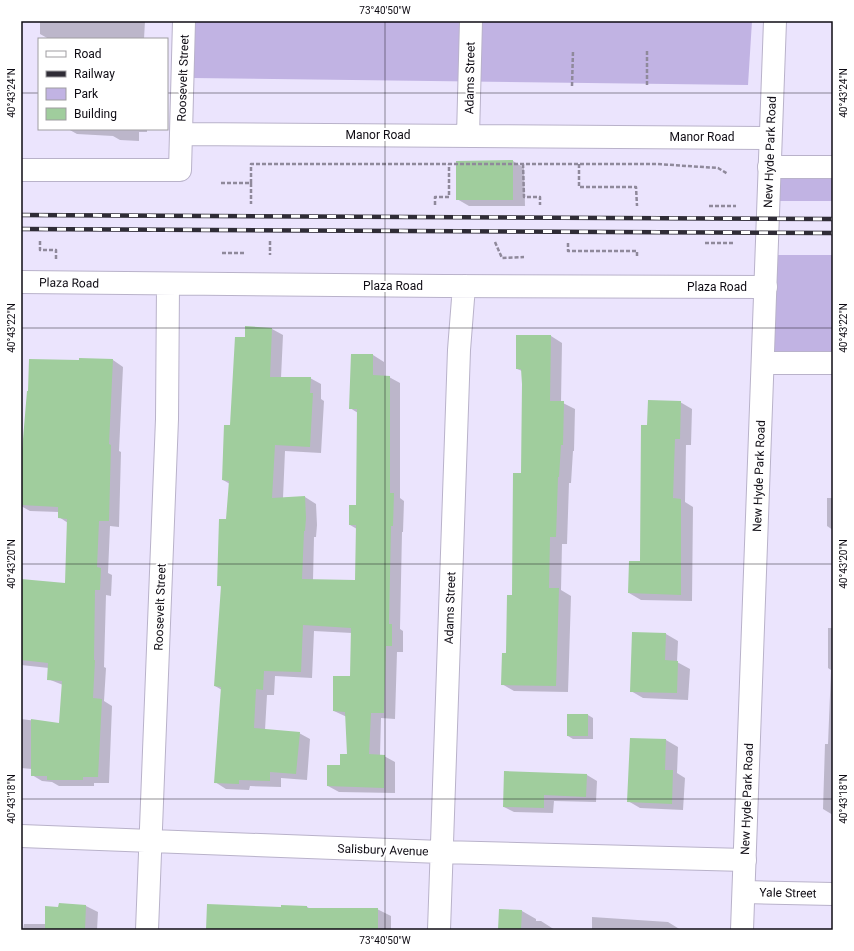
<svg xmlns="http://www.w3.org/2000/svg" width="854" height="951" font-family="Roboto,sans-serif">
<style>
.green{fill:#c1b3e3}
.shadow{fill:#0003}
.building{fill:#a0cd9d}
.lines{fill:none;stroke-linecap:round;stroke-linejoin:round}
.minor-casing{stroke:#b9b2ca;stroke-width:24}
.major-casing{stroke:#b9b2ca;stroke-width:24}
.path{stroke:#8f899b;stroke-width:2.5;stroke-dasharray:4 2;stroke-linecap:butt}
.minor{stroke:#fff;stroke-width:22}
.major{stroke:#fff;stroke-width:22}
.rail-casing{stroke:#2f2c36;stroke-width:4.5}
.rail{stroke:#fff;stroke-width:3;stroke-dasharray:9;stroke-linecap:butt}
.ticks{fill:none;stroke:#0e0b13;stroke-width:1;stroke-opacity:0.45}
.labels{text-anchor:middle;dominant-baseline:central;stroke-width:4;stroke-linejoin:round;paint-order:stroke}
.street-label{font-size:12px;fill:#0e0b13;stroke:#fff}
.neatline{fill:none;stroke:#0e0b13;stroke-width:1.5}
.ticks-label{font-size:10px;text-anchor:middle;fill:#0e0b13}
</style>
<rect width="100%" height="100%" fill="#ebe4fd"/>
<!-- green -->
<path class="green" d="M194,21H752L748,85L193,78Z
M775,170H833V201H774Z
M772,255H833V364L769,365Z"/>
<!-- shadow -->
<path class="shadow" d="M40,21H145L144,39H49L40,34Z
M68,129H147V132H139V141L120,140L113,136L77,134Z
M513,161L524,168L525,206H469L457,199Z
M272,329L283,335L281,378H310L321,384V399L324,401L321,453L285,451L283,498L305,497L316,504L317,525L316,537H314L313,580L356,581L357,529L350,525L357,506L358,413L350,408L373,355L384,362V377H389L400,383V498L404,501L403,532H402L400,629L403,631V652H397L395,719L381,718L380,755L384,756L395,762V793L339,792L328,786L348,755L347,717L334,711L351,677L352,633L314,631L312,678L275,676L274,695H267L265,730L299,733L310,739L307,780L281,778V787L250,786L249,790L226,789L215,782L222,690L215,686L222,587L218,585L227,520L230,484L223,480L246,338Z
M551,336L562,343L561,402L575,409L574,451H573L571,483H569L567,544H562L561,590L571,596L568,692L514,691L502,684L513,596L522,474L523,384L522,371L517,369Z
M113,360L123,367L119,451L121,452L119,527L110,526L108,573L112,575L111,596L106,595L104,667L106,668L104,701L112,706L109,783H94V786H59L52,782L42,781L32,775V769L21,768V719L60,724L63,685L48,679L49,668L21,665V588L66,584L68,523L59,517V512L30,511L21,506V482Z
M680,402L692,409L691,445H686L685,502L693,507L692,601L641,600L629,593L641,562L648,426Z
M827,498H833V530L827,526Z
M828,628H833V815L823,809L825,744H828L831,670L828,668Z
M633,633L666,634L678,641L677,662L690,669L688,700L643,698L631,691Z
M588,715L593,718V739H573L568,736Z
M631,739L666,740L678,747L677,773L685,778L683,810L640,808L628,801Z
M587,775L597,781L596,802L554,801L553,813L514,812L504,807Z
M60,904L86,906L98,912L97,930H23L24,924H46L59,908Z
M306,906L310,909H377L391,916V930H207L282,908Z
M500,910L522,911L536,919V921H541L555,930H499Z
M592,917L668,922L681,930H592Z"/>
<!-- building -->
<path class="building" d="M513,160V200H456V161Z
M245,326L272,328L270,377H311L310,393H313L310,447L275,445L272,498L305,496L306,518L305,531H304L302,579L355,580L356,525H349V505H356L357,409H349L351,354H373V375L390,376V493H394L393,526H391L389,624H392V646H386L384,713H371L369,754L385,755L384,788L327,786V765H340V754H347L345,712L333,711V676H350L351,628L303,625L301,672L264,671L263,690L256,689L254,728L300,732L296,774L270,772V781L239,780V784L214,783L221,687L214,686L221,586H217L219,519H226L229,481L222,480L224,425H230L235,337H245Z
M516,335H551L550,401H564L563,445H561L559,477H558L556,537H550L549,588H559L556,686L501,685L502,653H506L507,595H512L513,473H521L522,384L521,369H516Z
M79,358L113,359L109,444L111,445L109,521H99L97,567L101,568L100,590H95L94,660H95L93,698L102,699L98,777H83V780H47V776H31V719L59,723L62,681L47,680L48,663L21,660V579L65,583L67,519L58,518V507L21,505V463L27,391H28L29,359L79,360Z
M648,400L681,401L680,439H675L673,498L681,499V595L628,593L629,561H640L641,425H647Z
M632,632L666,633L665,660L678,661L677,693L630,692Z
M567,714H588V736H567Z
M630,738L666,739L665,770H673L672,804L627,802Z
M504,771L587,774L586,797L544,795V808L503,807Z
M59,903L86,905L85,930H45V906L58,907Z
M207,904L281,907V905L307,906V908H378V930H206Z
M499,909L522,910L521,930H498Z"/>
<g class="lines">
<defs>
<path id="minor" d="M181,134L770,138
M468,136L471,21
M769,167H833
M21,170H180L184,21
M21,282L444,286L766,287
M764,363H833
M21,836L441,852L745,860
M744,892L833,894
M147,930L167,419L168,285
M439,930L459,350L464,286"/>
<path id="major" d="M742,930L775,21"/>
</defs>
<!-- minor casing -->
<use href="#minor" class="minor-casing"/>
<!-- major casing -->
<use href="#major" class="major-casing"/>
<!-- path -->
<path class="path" d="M647,51V86
M572,86L573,51
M523,164L524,197H540V205
M579,164V187H636L637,206
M221,183H251V164H657L718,168L728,174
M251,183V204
M435,205V197H449V164
M709,206H736
M40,241V250H56V259
M270,241V255
M495,242L502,258L524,257
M568,243V251H637V257
M705,243H735
M222,253H246"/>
<!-- minor -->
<use href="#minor" class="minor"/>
<!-- major -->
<use href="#major" class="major"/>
<defs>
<path id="rail" d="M21,215L833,219
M21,229L833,233"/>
</defs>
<!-- rail casing -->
<use href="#rail" class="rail-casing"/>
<!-- rail -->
<use href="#rail" class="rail"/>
</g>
<!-- ticks -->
<path class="ticks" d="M385,21V930M833,21V930M21,93H39M167,93H833M21,328H833M21,564H833M21,799H833"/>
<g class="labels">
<!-- street labels -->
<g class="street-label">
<text transform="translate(183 78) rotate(-88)">Roosevelt Street</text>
<text transform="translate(470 78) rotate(-89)">Adams Street</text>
<text x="378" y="135">Manor Road</text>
<text x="702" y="137">Manor Road</text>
<text transform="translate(770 152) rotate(-88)">New Hyde Park Road</text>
<text transform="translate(69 283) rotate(1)">Plaza Road</text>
<text x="393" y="286">Plaza Road</text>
<text x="717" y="287">Plaza Road</text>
<text transform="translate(759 476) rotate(-88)">New Hyde Park Road</text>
<text transform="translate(160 607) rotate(-88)">Roosevelt Street</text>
<text transform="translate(450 608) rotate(-88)">Adams Street</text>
<text transform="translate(747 799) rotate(-88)">New Hyde Park Road</text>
<text transform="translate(383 850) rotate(2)">Salisbury Avenue</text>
<text transform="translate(788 893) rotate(1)">Yale Street</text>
</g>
</g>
<!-- border -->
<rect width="854" height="951" fill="none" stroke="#ffffff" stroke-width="44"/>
<!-- legend -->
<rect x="38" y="38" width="130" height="92" fill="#ffffff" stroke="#9f9da1"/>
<rect x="46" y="51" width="20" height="6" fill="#ffffff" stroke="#9f9da1"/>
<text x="74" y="58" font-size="12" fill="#0e0b13">Road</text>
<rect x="46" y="71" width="20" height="6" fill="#2f2c36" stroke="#9f9da1"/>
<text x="74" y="78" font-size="12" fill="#0e0b13">Railway</text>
<rect x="46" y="88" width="20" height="12" fill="#c1b3e3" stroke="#9f9da1"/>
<text x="74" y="98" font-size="12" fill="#0e0b13">Park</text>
<rect x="46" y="108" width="20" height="12" fill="#a0cd9d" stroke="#9f9da1"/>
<text x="74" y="118" font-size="12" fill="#0e0b13">Building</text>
<rect x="22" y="22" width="810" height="907" class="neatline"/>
<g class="ticks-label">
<text x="385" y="14">73°40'50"W</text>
<text transform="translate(11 93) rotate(-90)" y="4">40°43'24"N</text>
<text transform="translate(843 93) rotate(-90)" y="4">40°43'24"N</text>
<text transform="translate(11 328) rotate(-90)" y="4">40°43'22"N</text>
<text transform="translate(843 328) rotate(-90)" y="4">40°43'22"N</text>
<text transform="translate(11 564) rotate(-90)" y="4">40°43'20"N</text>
<text transform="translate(843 564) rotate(-90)" y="4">40°43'20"N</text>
<text transform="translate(11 799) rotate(-90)" y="4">40°43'18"N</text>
<text transform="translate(843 799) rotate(-90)" y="4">40°43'18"N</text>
<text x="385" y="944">73°40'50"W</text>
</g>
</svg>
